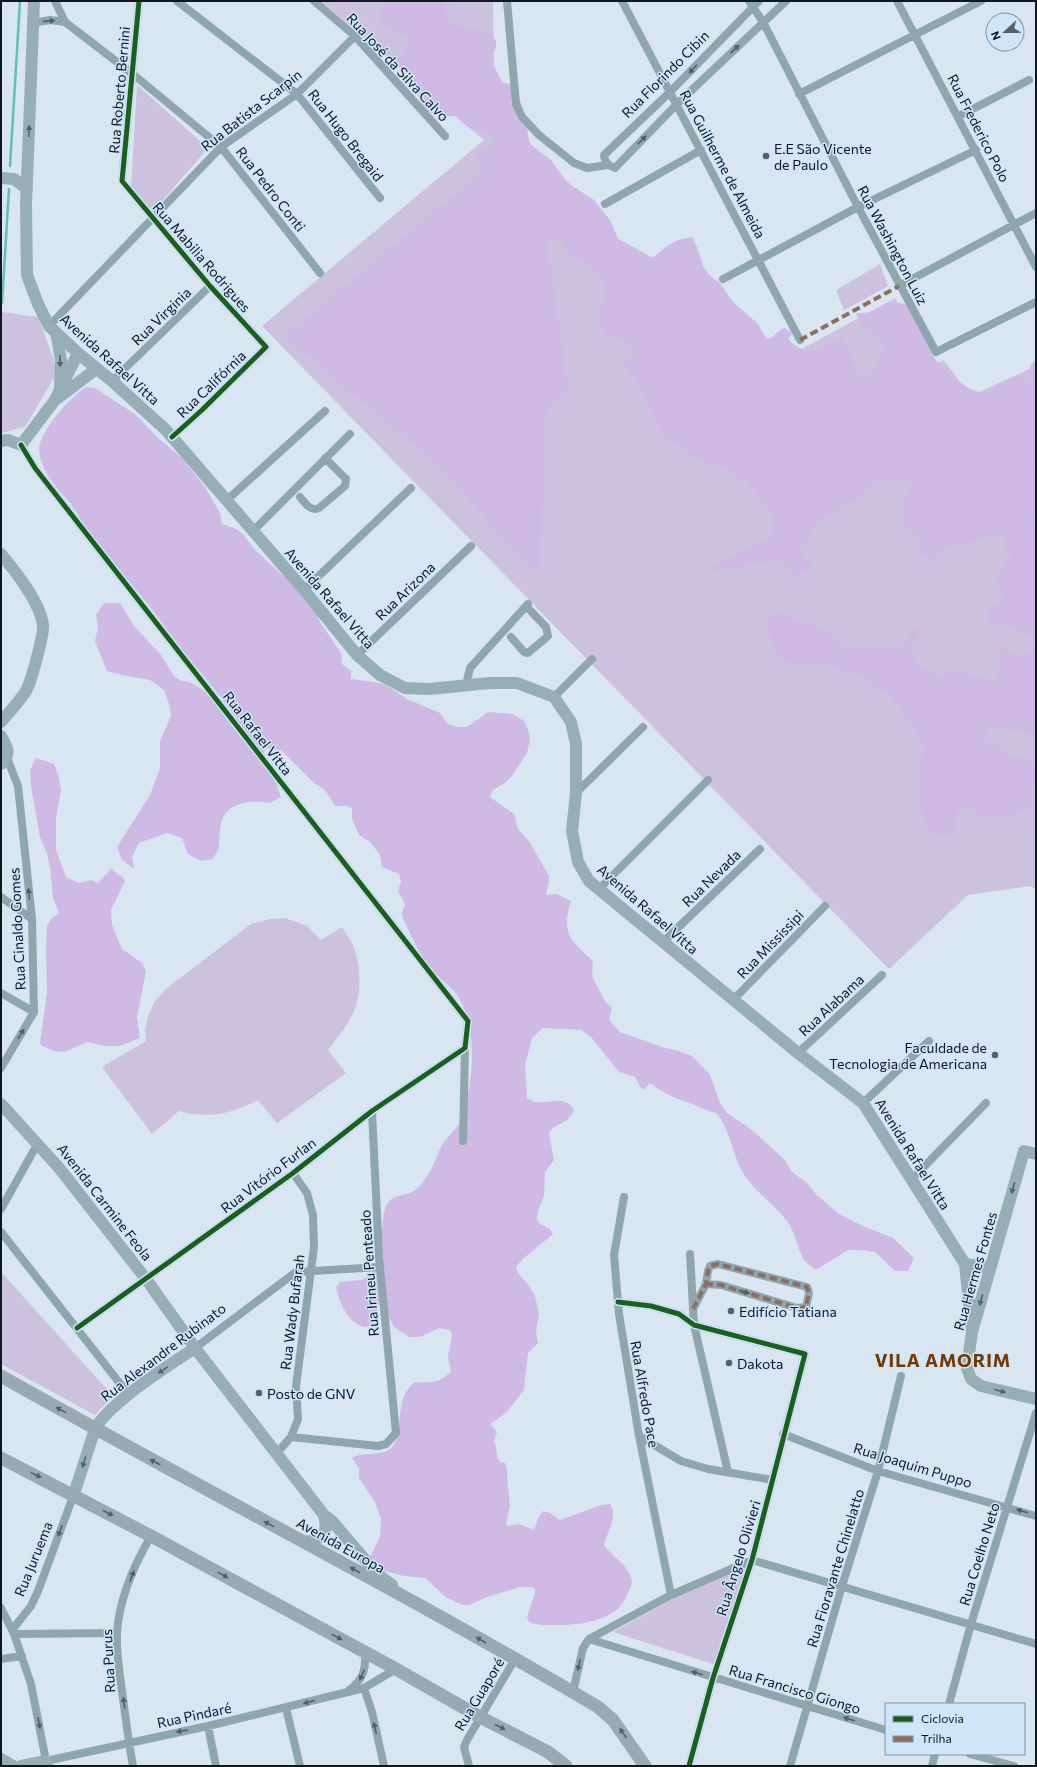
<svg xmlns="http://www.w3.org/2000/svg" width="1037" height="1767" font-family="Commissioner,sans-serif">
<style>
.green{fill:#ccc1de}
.forest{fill:#cfbae6}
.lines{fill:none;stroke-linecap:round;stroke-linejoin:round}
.stream{stroke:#62bfb4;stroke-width:2.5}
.street{stroke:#90a6ae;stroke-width:8}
.secondary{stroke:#98aeb6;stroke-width:12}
.primary{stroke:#99aab3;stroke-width:13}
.quiet{stroke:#8d6e63;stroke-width:4;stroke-dasharray:8 4;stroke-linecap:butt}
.cycleway-casing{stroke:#cfe5fa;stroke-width:8}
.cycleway{stroke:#1b5e20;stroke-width:5}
.oneway{fill:#505e66}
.oneway2{fill:#54626a}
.oneway3{fill:#546069}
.poi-dot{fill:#565f68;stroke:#cfe5fa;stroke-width:1.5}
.labels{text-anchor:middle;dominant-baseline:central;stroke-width:3;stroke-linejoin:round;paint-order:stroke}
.street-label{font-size:14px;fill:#0f171f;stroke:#cfe5fa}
.poi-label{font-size:14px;fill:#0f171f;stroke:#cfe5fa;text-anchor:start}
.district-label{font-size:18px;font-weight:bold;letter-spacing:1px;fill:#723902;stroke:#cfe5fa}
</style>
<rect width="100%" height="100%" fill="#d9e5f0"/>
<!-- green -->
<path class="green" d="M321,1H443L448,3L453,1H493L494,66L530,144L618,239L653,258L679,239L733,302L768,339L802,349L895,298L926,355L923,369L944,360L970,396L1036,366V889L1030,886L968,895L889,969L262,326L484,140Z
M137,85L208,148L151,214L131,189Z
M880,264L888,286L844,310L836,290Z
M1,312L38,317L58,371L25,427L1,433Z
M285,918L307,926L321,940L342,927C345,933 350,939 353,945C361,964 362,993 354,1011C347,1026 338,1037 328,1050L346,1073L277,1123L258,1100C231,1114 209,1119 179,1111L152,1134L102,1067L146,1041L145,1030L148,1016L155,1001L167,988L251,924L270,919Z
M1,1272L113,1396L95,1415L1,1364Z
M747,1566L716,1665L613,1632L710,1578Z"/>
<!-- forest -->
<path class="forest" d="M384,1H443C445,8 445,16 450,22C457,31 508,27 494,51C492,55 487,59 484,62L494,66L502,82C505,83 509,83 511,85C522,93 527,130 530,144L551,160L564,178L571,185L594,200L610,220L618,239L653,258C664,247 676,239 692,237L697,247L704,268L710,277L719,282L733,302L757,323L767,339C775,338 778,329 785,328L792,333V335L788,338C793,348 811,355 822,349C833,343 829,339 844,338L858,376L862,378C875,372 881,361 884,347L877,337L860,324L856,313C861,313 867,313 872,311C888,305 891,299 908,305C914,314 925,325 928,336C930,342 929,348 932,354C940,368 968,393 985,393L1015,376L1020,377L1034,386L1031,377L1030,366L1036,359V462L1034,465L1036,471V506L1034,521L1036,527V565L1035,567L1036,568V642C1029,637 1023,630 1014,627C998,622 985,631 987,607L1003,599C1003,594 1000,592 998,587C995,576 1008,560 1013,552L1002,549L1004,537L1000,535C980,538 961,546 940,549L937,557L934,559L919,554L918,552L920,537L916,533L907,529L904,522L903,504L912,482L907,480L892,482L878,480L868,486L859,500L842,504L829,516L814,523L813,536L804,544L800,550C803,557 811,560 812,567L801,575H794L782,559L704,572L773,534L775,520L753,489L744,480L730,472L693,455L678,445L666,439L659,429L648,401L640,386L620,362L629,361L636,356L628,345L606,334L599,324L598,315L603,304L606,282L587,263L582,262L571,254L559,240L554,238H546L568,390L545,413L540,574L500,537L447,473L284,336L485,170L476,157V152L480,148L493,147L495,137L490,132C474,135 467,126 455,116C420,119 421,101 410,76C407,70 402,67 400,60L410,37L380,23Z
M87,387L95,388L135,414L158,438L182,458L205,487L220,513L222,524L236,529L243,534L254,549L289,581L314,609L320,622L341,653L342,664L351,671V679L374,682L386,685L407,699L440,713L448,724L458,727H467L488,712L512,714L524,721L528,730L530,739L527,753L512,776L506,782L493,790L490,797L514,814L518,829L529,841L549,876V881L546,895L557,894L571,901C561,934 570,940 593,961L592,976L605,1001L612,1008L609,1020L620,1032L665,1048L679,1051L692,1056L710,1075L720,1103L727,1113L752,1130L784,1159L792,1172L806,1182L816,1194L839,1214L865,1227L893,1238L914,1258L908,1271H895L875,1252L861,1250H848L816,1270C813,1267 807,1264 804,1260C797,1248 796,1233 787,1221C772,1202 752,1190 741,1169C732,1152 730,1130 718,1115C715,1112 708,1111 704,1109C687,1101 666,1097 652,1084H649L645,1089L641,1088L635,1077L619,1072L591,1037L581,1030L543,1028L532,1038L525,1065L527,1098C530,1099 533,1102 536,1102C550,1104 565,1094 574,1110C567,1126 557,1121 549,1133L554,1160L545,1172L544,1196L538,1211L537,1219L539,1223L550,1229L553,1234C541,1245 525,1255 516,1267L518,1273L530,1287L535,1296L539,1314L536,1331L538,1343L528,1353L524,1390L506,1413L490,1424L497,1432L494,1441C497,1447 496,1457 500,1462L505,1463L507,1469L508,1487L510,1505L506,1524L508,1526L519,1524L534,1530L539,1516L543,1511L550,1513L560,1520L601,1505L610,1504C619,1517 607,1531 604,1545C612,1557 630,1566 632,1581C632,1584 630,1588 629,1590C621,1620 584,1625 557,1625C547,1625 538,1626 529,1622L527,1617L535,1593V1589L532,1587H520L487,1597L469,1605H463L447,1598L425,1578L404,1576L372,1568L369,1559L380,1537L381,1519L375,1502L359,1478V1468L352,1458C363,1451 380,1457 390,1449C407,1435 391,1400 415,1382C429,1383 441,1383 451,1371L448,1357L452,1335L450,1330L439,1328L420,1337H409L394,1327L386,1311L380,1304L378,1306C377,1322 369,1335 353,1321C344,1313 338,1298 336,1287L340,1282C346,1281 354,1281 361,1280C391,1271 376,1224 387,1204C393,1194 405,1196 414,1191C421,1186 425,1179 429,1173C435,1164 437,1154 442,1145C448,1135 458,1129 462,1118C473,1085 478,1031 460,1000C452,985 439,979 429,967C420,955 410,933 403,919L402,913L405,904L398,891L401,881L399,874L382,867L380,855L371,843L359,835L352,819V808L347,806H335C329,796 326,788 315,784L281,750L265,748L262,763L276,783L281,797L270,803C254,800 229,801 222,820C219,828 220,837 219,845C219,850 215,855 213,859L201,861L188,854L182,838L167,833L139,843L132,857L134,869L122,860L117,847L150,795L160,768V741L171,716L169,704L164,690L150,680L122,675L107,671L95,641L98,627L96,615L104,603H120L134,626L161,655L174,676L181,681C199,678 226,716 241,725C224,699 204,677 185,653C172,637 160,619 147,603C126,577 104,551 84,525C80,518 76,511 71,504C59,490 40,471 39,450C39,432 71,395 87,387Z
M785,612L805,624L822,627L835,637L845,647L853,651L864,649L895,648L901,645L910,633L919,628L921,629C920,636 912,641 911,648C909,660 927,673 937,676C944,678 951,672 957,669L969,676L984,675L994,685L998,676L1001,644C1016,656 1022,663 1036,646V731C1020,741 1002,720 986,728L985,738L986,741L996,745L1002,754L1026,759L1036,767V782L1032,789L1033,804L1031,808L1012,815L989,817L981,815L969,806L961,807L957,811V823L955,829L950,834L944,836L935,835L929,832L922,813L920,801V767L924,750L919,736L904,713L884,692L859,676L828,664L786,662L776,650L765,623L775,614Z
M36,758L54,764L59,778L61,790L56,818V850L66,877L79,883L91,880L98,883L112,868C114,874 122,874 125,881L111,910L112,925L122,949L142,963L146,971L137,1017L140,1038L120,1046H105L87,1042L65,1052L54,1051L42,1046L40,1043L47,992L46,951L47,926L51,919L59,913L53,898L50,868L47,853L40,837L31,786L30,770Z"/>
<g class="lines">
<!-- stream -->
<path class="stream" d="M10,166L20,1
M2,303L9,189"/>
<!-- street -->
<path class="street" d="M55,1L65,22L134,75L221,147L320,273
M139,1L122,181L210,286L266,347L202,410L172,437
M177,1L297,94L380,198
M314,1L355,36L445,136
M507,1L516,104L522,117L539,135L574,163L587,168L608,165
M622,1L800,340
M749,1L763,22L858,207L936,352L1036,302
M759,1L670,92L604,155C605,163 608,165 615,168L676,105L786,1
M897,1L1036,267
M33,23L50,20L65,22
M799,94L981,1
M959,116L1029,80
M605,204L701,150
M723,279L858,207L976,150
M899,286L1036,213
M49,326L221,147L297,94L355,36
M112,381L210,286
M21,445L35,468L468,1021L465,1048L372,1111L293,1173L77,1328
M300,497C305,503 311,512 319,508L345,486L346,479L325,458
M227,500L325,411
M253,531L350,434
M304,590L411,488
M511,637L524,652L528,653L548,636L546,627L526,606
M357,655L471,546
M466,685L470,668L528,604
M554,697L592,659
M576,793L643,727
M599,889L708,780
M1,897L32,919
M662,943L760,849
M1,993L34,1012
M733,1000L825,906
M798,1053L882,975
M1,1068L34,1012L32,919L18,786L7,758
M863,1103L929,1041
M463,1141L465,1048
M911,1180L986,1103
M624,1197L614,1255L619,1314L639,1436L671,1595
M1,1209L38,1143
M1,1232L129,1395
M690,1254L694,1325L728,1472
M618,1302L651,1306L679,1314L694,1325L805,1354L752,1560L713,1678L689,1766
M693,1309L706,1284L708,1271L710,1266L718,1264L807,1287L809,1293L806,1307L797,1308L721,1285L706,1284
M195,1348L296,1272L380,1267
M783,1434L878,1471L1036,1516
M639,1436L681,1461L708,1469L773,1480
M291,1437L378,1446L386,1444L396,1433L379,1257L372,1111
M276,1454L291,1437L298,1419L296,1386L314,1247L313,1215L307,1193L293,1173
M1,1608L14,1634L31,1684L46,1761L208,1726L356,1690L364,1688L396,1669
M12,1630L31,1606L38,1591L74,1494
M14,1634L117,1633
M589,1639L886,1730
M1,1659L22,1656
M364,1688L372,1712L384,1766
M349,1690C363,1680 366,1670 365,1653
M573,1692L583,1648L589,1639L671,1595L752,1560L1036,1644
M949,1704L971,1624L1036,1413
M286,1708L300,1766
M208,1726L216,1766
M970,1754L1014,1766
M133,1766C128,1739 125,1712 121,1684C119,1667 116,1650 117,1633C119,1599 134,1565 151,1536
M469,1766L464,1747L467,1740L515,1659
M790,1766L842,1586L878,1471L901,1376
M932,1766L935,1754"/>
<!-- secondary -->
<path class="secondary" d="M34,1L26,205L27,275L38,304L49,326L78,353L112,381L166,430L304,590L357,655L380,675L405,688L429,689L490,683H517L554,697L571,722L576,744V793L572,831L578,862L589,881L798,1053L863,1103L965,1264L972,1332
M1,178L14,179L27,189
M56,332L61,360L60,387
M58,398L96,369
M1,441L8,440L21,445L55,400L78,353
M1,554C16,572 40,602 43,625C44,635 31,682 26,691C19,702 9,712 1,722
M1,736C7,747 12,753 1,764
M1,1104L60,1169L146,1279L195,1348L324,1515L332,1521L378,1575L392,1585
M1036,1154L1024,1151L972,1332L967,1368L971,1379L981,1386L1036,1399
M965,1264L990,1268
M74,1494L95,1429C110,1402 168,1366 195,1348
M303,1542C322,1540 329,1535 324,1515
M1,1759L13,1766
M21,1766L46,1761L47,1766"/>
<!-- primary -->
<path class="primary" d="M1,1376C199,1488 402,1591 598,1707L613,1720L645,1766
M1,1458L151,1536L396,1669L480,1717L548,1752L566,1766"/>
<!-- quiet -->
<path class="quiet" d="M800,340L899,286
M693,1309L706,1284L708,1271L710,1266L718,1264L807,1287L809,1293L806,1307L797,1308L721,1285L706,1284"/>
<defs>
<path id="cycleway" d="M139,1L122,181L210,286L266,347L202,410L172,437
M21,445L35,468L468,1021L465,1048L372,1111L293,1173L77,1328
M618,1302L651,1306L679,1314L694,1325L805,1354L752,1560L713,1678L689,1766"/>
</defs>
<!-- cycleway casing -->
<use href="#cycleway" class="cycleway-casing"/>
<!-- cycleway -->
<use href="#cycleway" class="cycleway"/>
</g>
<!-- one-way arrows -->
<defs><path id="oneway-solid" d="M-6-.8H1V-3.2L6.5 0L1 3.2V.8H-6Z"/></defs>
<g class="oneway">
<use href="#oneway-solid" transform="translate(49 21) rotate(-4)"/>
<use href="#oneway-solid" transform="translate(735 49) rotate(-43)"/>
<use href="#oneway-solid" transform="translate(693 69) rotate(134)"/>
<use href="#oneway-solid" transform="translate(642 140) rotate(-46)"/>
<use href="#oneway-solid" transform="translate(29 894) rotate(-96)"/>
<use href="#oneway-solid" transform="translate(21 1034) rotate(-59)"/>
<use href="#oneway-solid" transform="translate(744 1292) rotate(16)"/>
<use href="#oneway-solid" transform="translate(1022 1511) rotate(-163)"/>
<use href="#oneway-solid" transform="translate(60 1531) rotate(110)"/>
<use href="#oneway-solid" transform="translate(132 1576) rotate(-69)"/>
<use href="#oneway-solid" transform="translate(579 1665) rotate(103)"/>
<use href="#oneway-solid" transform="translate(697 1673) rotate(-163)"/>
<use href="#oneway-solid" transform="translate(362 1675) rotate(114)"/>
<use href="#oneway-solid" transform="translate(309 1702) rotate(165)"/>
<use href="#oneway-solid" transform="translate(124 1703) rotate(-97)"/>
<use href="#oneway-solid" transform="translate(849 1719) rotate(-163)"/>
<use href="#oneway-solid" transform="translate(39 1723) rotate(79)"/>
<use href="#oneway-solid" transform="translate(375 1728) rotate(-103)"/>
<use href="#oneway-solid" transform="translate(182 1731) rotate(169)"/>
</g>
<g class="oneway2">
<use href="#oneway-solid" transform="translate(29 131) rotate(-88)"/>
<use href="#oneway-solid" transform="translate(60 361) rotate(88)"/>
<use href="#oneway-solid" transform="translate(1013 1188) rotate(106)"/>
<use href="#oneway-solid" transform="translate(981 1300) rotate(106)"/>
<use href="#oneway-solid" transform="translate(163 1370) rotate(145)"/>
<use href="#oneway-solid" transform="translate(1000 1391) rotate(14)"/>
<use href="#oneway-solid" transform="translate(84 1462) rotate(107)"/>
</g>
<g class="oneway3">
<use href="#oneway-solid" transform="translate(61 1410) rotate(-151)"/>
<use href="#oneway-solid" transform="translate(155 1462) rotate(-152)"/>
<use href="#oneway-solid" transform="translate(36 1475) rotate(26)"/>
<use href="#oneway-solid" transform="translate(108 1513) rotate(28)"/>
<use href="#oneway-solid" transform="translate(269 1524) rotate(-152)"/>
<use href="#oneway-solid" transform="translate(355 1570) rotate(-151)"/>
<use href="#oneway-solid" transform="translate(223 1575) rotate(29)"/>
<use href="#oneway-solid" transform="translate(337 1637) rotate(29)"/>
<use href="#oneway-solid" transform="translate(481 1640) rotate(-150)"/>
<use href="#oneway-solid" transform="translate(500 1727) rotate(27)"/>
<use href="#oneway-solid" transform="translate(623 1733) rotate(-126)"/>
</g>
<!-- markers -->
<g class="poi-dot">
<circle cx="766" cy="156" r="4"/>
<circle cx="995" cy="1055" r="4"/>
<circle cx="731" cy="1311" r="4"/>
<circle cx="729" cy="1363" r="4"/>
<circle cx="259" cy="1393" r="4"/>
</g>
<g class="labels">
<!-- street labels -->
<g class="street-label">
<text transform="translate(398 67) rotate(47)">Rua José da Silva Calvo</text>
<text transform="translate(665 74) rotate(-45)">Rua Florindo Cibin</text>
<text transform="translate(119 90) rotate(-85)">Rua Roberto Bernini</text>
<text transform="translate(251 110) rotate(-38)">Rua Batista Scarpin</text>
<text transform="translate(979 128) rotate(63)">Rua Frederico Polo</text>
<text transform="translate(346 135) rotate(52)">Rua Hugo Bregaid</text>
<text transform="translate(723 164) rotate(62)">Rua Guilherme de Almeida</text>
<text transform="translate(271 189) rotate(52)">Rua Pedro Conti</text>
<text transform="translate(893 245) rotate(62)">Rua Washington Luiz</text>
<text transform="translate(202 257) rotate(49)">Rua Mabilia Rodrigues</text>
<text transform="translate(161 316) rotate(-44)">Rua Virginia</text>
<text transform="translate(110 359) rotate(42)">Avenida Rafael Vitta</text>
<text transform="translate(211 384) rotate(-44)">Rua Califórnia</text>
<text transform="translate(405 591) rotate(-44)">Rua Arizona</text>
<text transform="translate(330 598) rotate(49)">Avenida Rafael Vitta</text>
<text transform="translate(258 733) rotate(52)">Rua Rafael Vitta</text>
<text transform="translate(711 878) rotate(-44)">Rua Nevada</text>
<text transform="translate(648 909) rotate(41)">Avenida Rafael Vitta</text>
<text transform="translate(17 929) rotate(-93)">Rua Cinaldo Gomes</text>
<text transform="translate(770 944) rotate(-46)">Rua Mississipi</text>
<text transform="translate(831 1005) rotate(-43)">Rua Alabama</text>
<text transform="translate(913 1154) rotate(58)">Avenida Rafael Vitta</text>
<text transform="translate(268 1175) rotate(-37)">Rua Vitório Furlan</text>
<text transform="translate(105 1202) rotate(52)">Avenida Carmine Feola</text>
<text transform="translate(975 1271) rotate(-74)">Rua Hermes Fontes</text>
<text transform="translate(369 1273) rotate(-94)">Rua Irineu Penteado</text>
<text transform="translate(292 1312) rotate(-83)">Rua Wady Bufarah</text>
<text transform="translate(163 1352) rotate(-37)">Rua Alexandre Rubinato</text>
<text transform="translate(645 1394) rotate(80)">Rua Alfredo Pace</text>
<text transform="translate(913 1465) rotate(17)">Rua Joaquim Puppo</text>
<text transform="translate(341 1545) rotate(29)">Avenida Europa</text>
<text transform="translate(979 1554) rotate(-73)">Rua Coelho Neto</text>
<text transform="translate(738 1558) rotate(-73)">Rua Ângelo Olivieri</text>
<text transform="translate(33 1559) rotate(-68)">Rua Juruema</text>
<text transform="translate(835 1568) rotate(-73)">Rua Fioravante Chinelatto</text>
<text transform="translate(108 1661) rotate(-93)">Rua Purus</text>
<text transform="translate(795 1689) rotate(17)">Rua Francisco Giongo</text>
<text transform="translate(479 1694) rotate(-59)">Rua Guaporé</text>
<text transform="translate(194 1715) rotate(-12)">Rua Pindaré</text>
</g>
<!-- poi labels -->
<g class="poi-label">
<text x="774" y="148">E.E São Vicente<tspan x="774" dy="16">de Paulo</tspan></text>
<text x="987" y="1047" text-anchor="end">Faculdade de<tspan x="987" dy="16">Tecnologia de Americana</tspan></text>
<text x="739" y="1311">Edifício Tatiana</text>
<text x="737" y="1363">Dakota</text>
<text x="267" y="1393">Posto de GNV</text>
</g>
<!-- district labels -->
<g class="district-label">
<text x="943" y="1360">VILA AMORIM</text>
</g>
</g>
<!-- border -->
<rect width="1037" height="1767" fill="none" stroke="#0f171f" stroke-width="4"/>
<!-- legend -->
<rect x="885" y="1703" width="140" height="52" fill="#cfe5fa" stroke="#8293a2"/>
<rect x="893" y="1716" width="20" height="6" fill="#1b5e20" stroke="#8293a2"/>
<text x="921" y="1723" font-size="12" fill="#0f171f">Ciclovia</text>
<rect x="893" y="1736" width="20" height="6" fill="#8d6e63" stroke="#8293a2"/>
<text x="921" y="1743" font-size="12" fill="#0f171f">Trilha</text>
<!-- north arrow -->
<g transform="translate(1005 32) rotate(248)"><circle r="19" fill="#cfe5fa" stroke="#8293a2"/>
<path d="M0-3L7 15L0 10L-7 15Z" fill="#565f68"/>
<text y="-6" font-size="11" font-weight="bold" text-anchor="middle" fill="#0f171f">N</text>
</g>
</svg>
